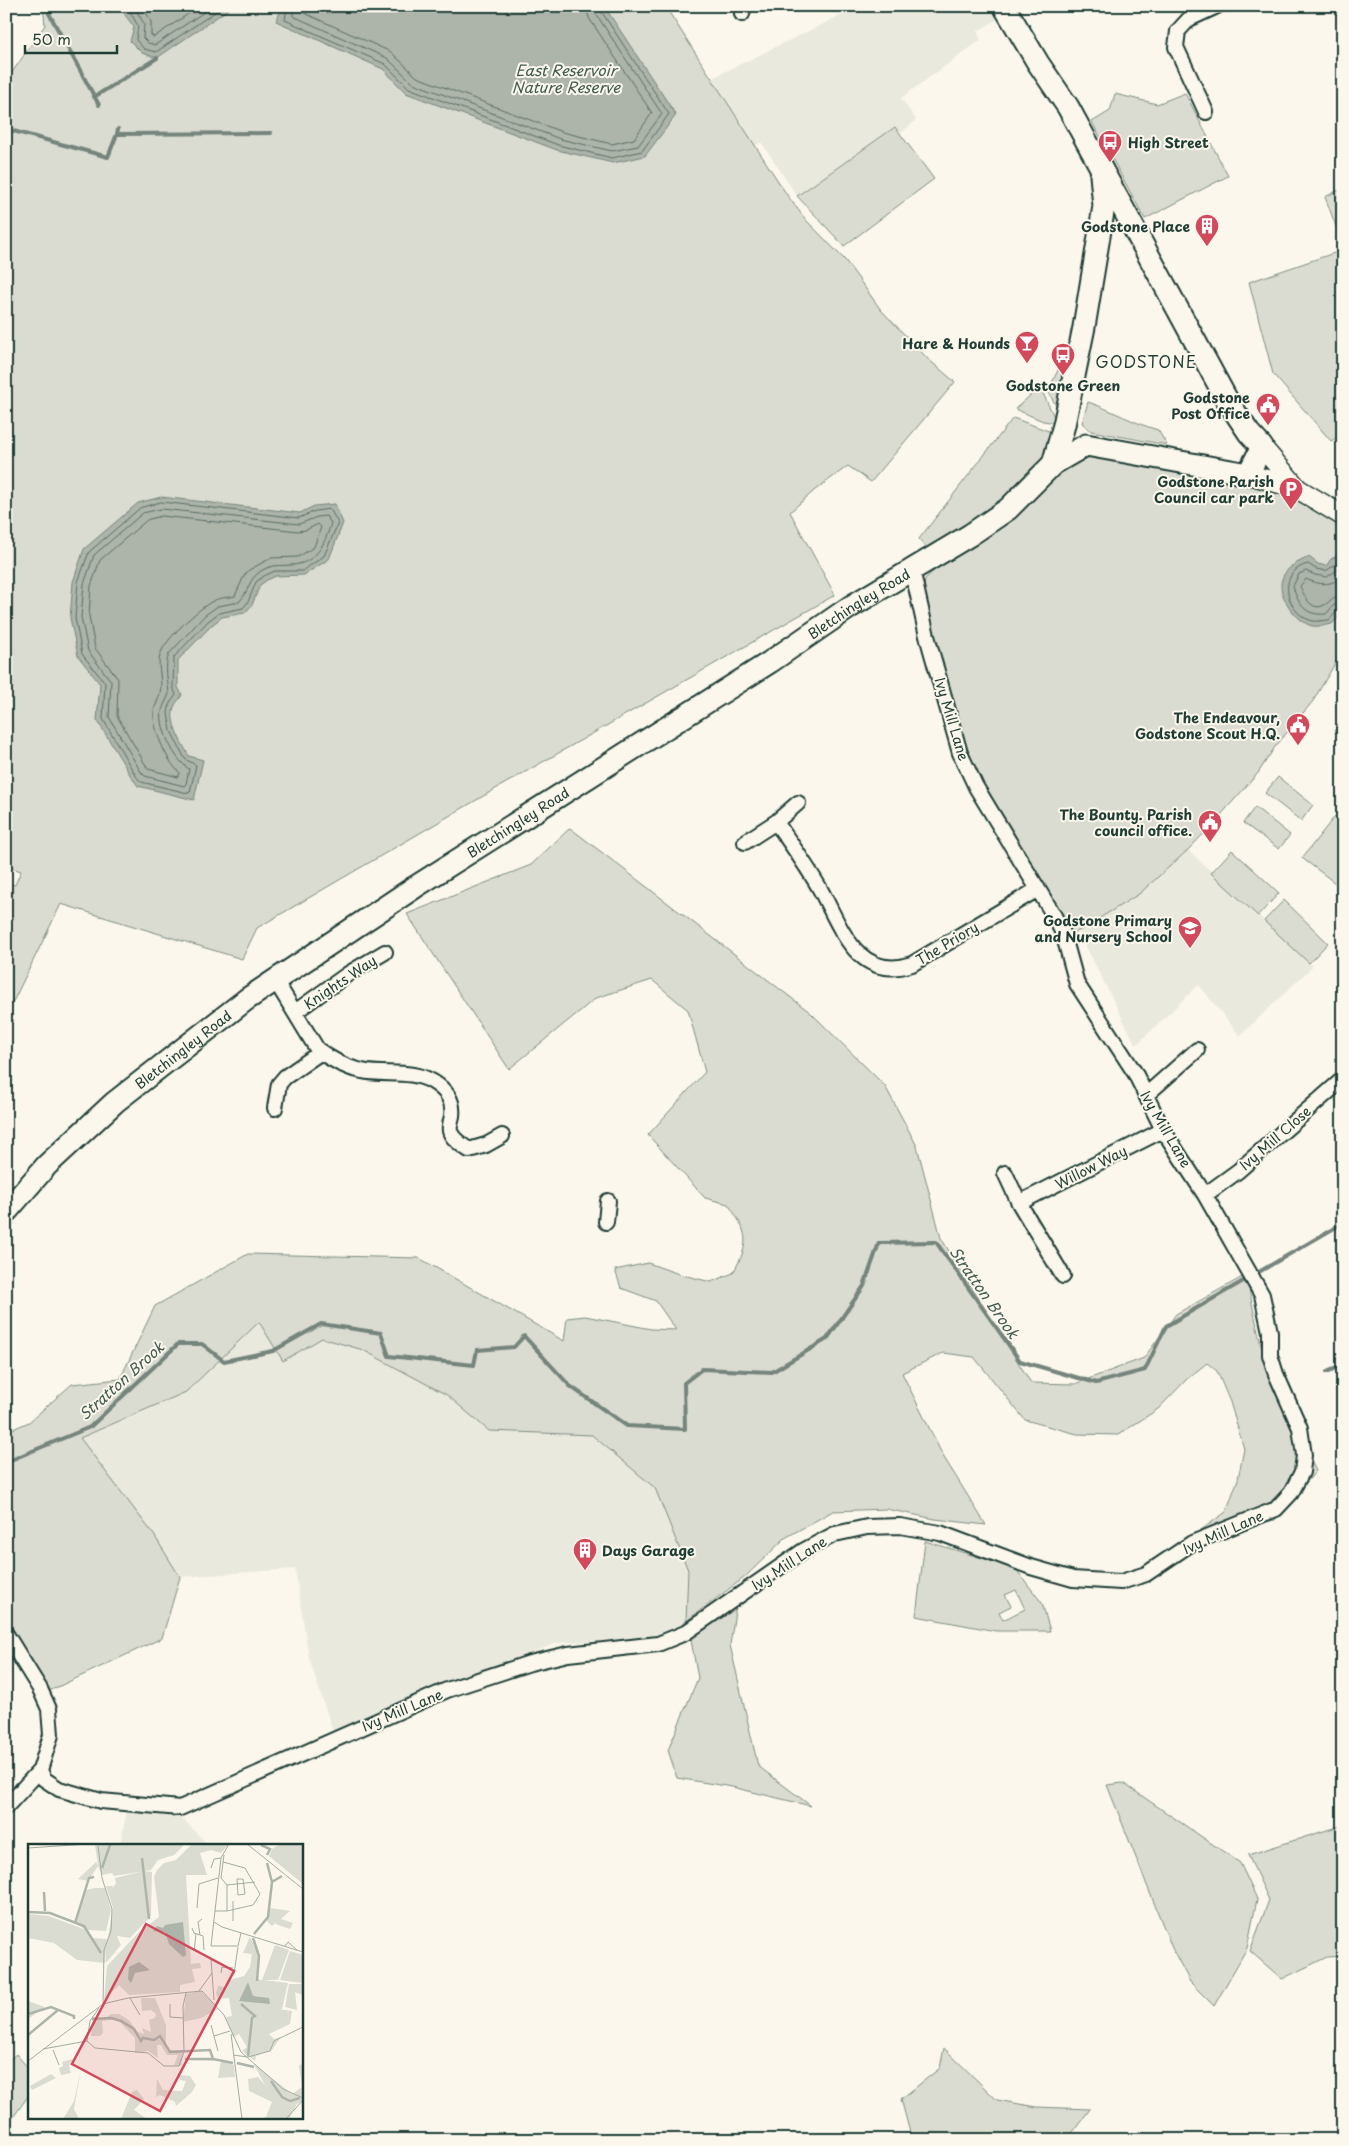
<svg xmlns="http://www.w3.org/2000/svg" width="1349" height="2146" font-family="'Playpen Sans',sans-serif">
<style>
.built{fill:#eae9de}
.green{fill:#dbdcd1;stroke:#7d8c82;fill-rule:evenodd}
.water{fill:#adb4aa;stroke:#74847b}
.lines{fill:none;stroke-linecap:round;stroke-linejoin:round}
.shore{stroke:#586d63;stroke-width:1}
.stream{stroke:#74847b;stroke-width:4}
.street-casing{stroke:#1f3d34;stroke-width:18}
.secondary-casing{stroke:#1f3d34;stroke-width:22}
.primary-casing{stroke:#1f3d34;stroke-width:25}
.street{stroke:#fbf7ec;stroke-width:14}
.secondary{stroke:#fbf7ec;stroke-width:19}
.primary{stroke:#fbf7ec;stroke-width:21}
.labels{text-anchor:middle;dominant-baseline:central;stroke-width:4;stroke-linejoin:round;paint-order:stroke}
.poi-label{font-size:14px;font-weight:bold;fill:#1f3d34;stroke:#fbf7ec;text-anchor:end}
.street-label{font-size:14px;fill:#1f3d34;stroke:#fbf7ec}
.water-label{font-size:15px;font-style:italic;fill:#425b52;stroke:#fbf7ec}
.quarter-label{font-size:16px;letter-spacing:1px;fill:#1f3d34;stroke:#fbf7ec}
.inset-river{fill:none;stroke:#adb4aa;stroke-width:2.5}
.inset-road{fill:none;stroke:#a3ada2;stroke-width:1}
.view{fill:#d1495b;fill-opacity:0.15;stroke:#d1495b;stroke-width:2.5}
.inset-edge{fill:none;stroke:#1f3d34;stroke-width:2.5}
</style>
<rect width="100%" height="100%" fill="#fbf7ec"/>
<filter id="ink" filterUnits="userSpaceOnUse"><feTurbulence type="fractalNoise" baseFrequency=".02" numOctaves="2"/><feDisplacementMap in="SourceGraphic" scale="10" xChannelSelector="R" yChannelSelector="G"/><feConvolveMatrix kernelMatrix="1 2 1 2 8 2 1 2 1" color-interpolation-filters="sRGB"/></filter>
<g filter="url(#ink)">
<!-- built -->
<path class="built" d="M860,6H996L997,20L977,31L981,40L901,98L916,120L900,134L895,127L797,196L761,142L755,146L712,78Z
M1188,850L1313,966L1240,1036L1199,985L1136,1045L1078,931L1139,894Z
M259,1322L283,1361L322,1338L363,1350L447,1395L489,1431L592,1435L655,1488L688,1570L686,1621L653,1638L557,1643L333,1732L309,1658L295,1569L180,1577L154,1535L79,1438L186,1392Z
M127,1810L178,1814L208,1845H120Z"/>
<!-- green -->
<path class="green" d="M43,6H665L787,195L806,220L845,260L881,310L928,359L955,382L871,482L848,466L815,490L790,512L835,595L492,791L257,928L242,959L61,904L6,1016V883L15,885L21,871L6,866V81L45,25Z
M1185,93L1228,176L1145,219L1092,122L1110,111L1115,94L1157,104Z
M895,127L934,179L844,246L797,196Z
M1343,188V245L1325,197Z
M1343,250V434L1331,441L1273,374L1249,282Z
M1072,341L1061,415L1048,391Z
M1040,387L1057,423L1043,421L1015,409Z
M1088,402C1112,410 1133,423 1158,430L1167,445L1091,431L1082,423Z
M1013,418L1054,433L1043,458L1013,495L930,551L919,539Z
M1078,455L1272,486L1343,526V650L1313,701L1275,747L1258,773L1211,826L1188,850L1139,894L1067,938L1058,909L983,790L953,719L923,596L925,579L941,564L1005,523Z
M1278,777L1313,805L1301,821L1265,793Z
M1343,806V889L1302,858Z
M1255,807L1290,835L1279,849L1243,823Z
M570,828L811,1013L885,1086L917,1146L941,1238L1031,1383L1075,1384L1144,1358L1176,1314L1246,1275L1267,1374L1316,1471L1275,1520L1194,1535L1226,1512L1238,1479L1244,1449L1230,1402L1217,1371L1207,1363L1188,1378L1158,1409L1118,1435L1077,1434L1025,1420L974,1357L943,1353L902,1373L943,1456L986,1525L935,1519L886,1509L833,1511L785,1538L745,1577L686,1621L688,1570L655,1488L592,1435L489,1431L447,1395L363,1350L322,1338L283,1361L259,1322L186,1392L80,1438L154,1535L180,1577L162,1638L47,1692L6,1623V1432L29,1422L72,1384L120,1379L155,1306L248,1254L419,1258L564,1341L567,1318L585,1316L651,1329L676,1330L656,1301L621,1288L615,1270L648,1263L679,1274L711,1282L733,1273C751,1241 748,1233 728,1204L705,1198L648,1135L705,1072L688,1010L652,980L596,998L509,1069L407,914L531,865Z
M1232,850L1279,893L1258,916L1211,873Z
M1284,900L1328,943L1309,963L1264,921Z
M925,1541L1015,1568L1042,1603L1050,1631H996L916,1616ZM1016,1590L1025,1609L1003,1620L999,1612L1011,1606L1005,1595Z
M736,1605L730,1645L758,1766L811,1806L732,1787L677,1778L668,1750L698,1678L690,1635Z
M1123,1783L1240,1863L1257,1899L1247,1948L1214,2006L1190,1982L1172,1948L1107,1785Z
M1343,1825V1956L1327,1957L1282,1979L1250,1951L1269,1900L1248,1855Z
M944,2048L997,2100L1036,2107L1090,2109L1067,2140H912L901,2099L940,2068Z
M16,2054L29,2069V2095L6,2127V2063Z"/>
<!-- water -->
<path class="water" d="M123,6H233L157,58L142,53L130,41L134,27L125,15Z
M283,6H604L676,115L645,156L613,163L557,150L406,93L383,69L276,21Z
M161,497L300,513L314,506L335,504L343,523L329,559L304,575L276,576L267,580L260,585L252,605L245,613L222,617L212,625L178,660V687L182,695C180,699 177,701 175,705C167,720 182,743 189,756L203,760L194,800L138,786L132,778L97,720L100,684L78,656L70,618L73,582L84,549L138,503Z
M1343,553V612L1332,624C1326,625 1318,627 1312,626C1297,622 1276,595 1282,579C1286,567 1298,562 1309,557L1318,564L1326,566L1331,559Z"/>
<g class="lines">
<!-- shore -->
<path class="shore" d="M127,6L138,26L136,40L144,49L156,52L224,6
M134,6L144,24L143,38L148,43L155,45L213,6
M142,6L151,21V35L154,37L200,6
M287,6L285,20L385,64L409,88L558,145L612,158L642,151L669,114L601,11L600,6
M293,6V16L387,58L413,83L560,139L612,151L638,146L662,114L596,14L593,6
M301,6L302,12L391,52L417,77L562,132L612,144L634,139L652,113L589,18L586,6
M161,502L299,518L315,511L330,509L338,523L324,556L302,571H275L264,576L256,582L248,602L243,608L219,613L208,621L174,657L173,687L176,695L170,703L168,713L171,731L185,759L196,765L190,792L188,793L141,782L136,776L103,719L105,683L82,654L75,618L78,582L89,552L140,508Z
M162,509L299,524L317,517L326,516L331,523C325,544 316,564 291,565C280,566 272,564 261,571C248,579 249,592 239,602L218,606L205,615L169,654C164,666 168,681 169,693C169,696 163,705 162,711C159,729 175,760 189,769L186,784L184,786L145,776L141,772L109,717L111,681L88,651L81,617L84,584L94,555L143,513Z
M162,516L298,531L306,530L318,524L321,527L314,547L298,557L271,558L249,570L244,576L235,596C228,598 220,597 213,601C199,608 164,640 160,655C157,667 163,681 160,693C159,699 155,705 154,711C152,728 167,762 180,773L178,777L148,769L117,716L118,679L95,648L89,616L91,586L100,560L147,520Z
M1343,559L1326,571L1316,569L1308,564C1275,572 1286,615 1313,621C1318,622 1324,620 1329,620L1338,610L1343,609
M1343,566L1327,577L1315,575L1306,571L1299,574L1293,586C1298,605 1306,616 1326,614L1334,605L1343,603
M1343,575C1332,587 1319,585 1306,579L1300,586C1303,594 1311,611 1322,606C1331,603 1330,596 1343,595"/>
<!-- stream -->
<path class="stream" d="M45,6L99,105
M94,97L157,58
M6,129L108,157L117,134
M118,129L117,134L271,133
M1327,1372L1343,1365
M6,1462L90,1427L178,1344H202L224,1361L273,1351L321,1324L381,1333L389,1356L474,1365L477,1350L514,1347L524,1336L570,1386L627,1426L685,1429L684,1383L702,1369L772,1372L827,1339L864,1286L879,1243L936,1242L1020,1361L1096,1383L1145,1370L1166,1326L1343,1223"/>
<defs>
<path id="street" d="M1343,6V7
M742,14L744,6
M1206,112L1176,47L1178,31L1189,19L1217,6
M798,803L776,822C791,844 807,866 820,889C841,927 857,982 912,964L1038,889
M745,842L776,822
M275,980L317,1049C330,1059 346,1068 362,1071C385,1076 411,1069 433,1082C446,1090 454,1100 452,1116C451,1120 449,1127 450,1131C452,1139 463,1146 469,1150L486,1145L502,1136
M295,1012L348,974L385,952
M1146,1095L1197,1050
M275,1108L279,1084L285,1077L321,1052
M1005,1173L1019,1203L1063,1276
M1205,1195L1238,1171L1343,1079
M1019,1203L1163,1130
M606,1222L608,1201
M6,1634L40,1689L49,1709L51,1735L40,1770L6,1807
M40,1770L44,1779L59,1789L101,1801L180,1808L447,1690L530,1663L568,1654L658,1644L685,1633L803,1551L835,1534L867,1527L900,1526L940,1533L1031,1567L1073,1579L1121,1582L1146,1574L1192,1543L1276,1509L1291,1493L1302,1472L1304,1455L1300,1428L1276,1374L1270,1355V1332L1262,1295L1205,1195L1163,1130L1135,1073L1077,984L1063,933L1053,914L976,787L960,753L927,636L914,578L911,572"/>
<path id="secondary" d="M1262,447L1298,489
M1248,474L1298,489L1343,516"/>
<g id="primary">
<path d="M1053,464L1064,425L1084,327L1104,206L1101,175"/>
<path id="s1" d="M6,1212L47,1165L115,1102L247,999L415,887L770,662L850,607L970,535L1008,509L1053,464L1086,445L1248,474L1262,447L1249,433L1227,400L1068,107L1038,63L1004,6"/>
</g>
</defs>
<!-- street casing -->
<use href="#street" class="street-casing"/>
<!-- secondary casing -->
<use href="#secondary" class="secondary-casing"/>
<!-- primary casing -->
<use href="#primary" class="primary-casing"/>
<!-- street -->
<use href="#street" class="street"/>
<!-- secondary -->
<use href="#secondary" class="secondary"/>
<!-- primary -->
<use href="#primary" class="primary"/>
</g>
</g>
<!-- icons -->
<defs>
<symbol id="bus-pin" viewBox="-11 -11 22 30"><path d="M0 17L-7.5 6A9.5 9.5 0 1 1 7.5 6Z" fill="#d1495b" stroke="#fbf7ec"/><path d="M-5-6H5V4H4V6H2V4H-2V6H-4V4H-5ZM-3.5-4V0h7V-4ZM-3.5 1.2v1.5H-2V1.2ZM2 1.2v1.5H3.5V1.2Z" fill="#fff"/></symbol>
<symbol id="building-pin" viewBox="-11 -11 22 30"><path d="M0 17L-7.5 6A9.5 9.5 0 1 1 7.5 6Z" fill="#d1495b" stroke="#fbf7ec"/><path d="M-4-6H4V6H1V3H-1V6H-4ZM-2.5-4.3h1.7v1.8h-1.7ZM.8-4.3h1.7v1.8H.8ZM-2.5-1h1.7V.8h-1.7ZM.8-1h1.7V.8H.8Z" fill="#fff"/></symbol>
<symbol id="bar-pin" viewBox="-11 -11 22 30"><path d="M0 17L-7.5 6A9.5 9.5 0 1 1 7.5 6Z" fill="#d1495b" stroke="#fbf7ec"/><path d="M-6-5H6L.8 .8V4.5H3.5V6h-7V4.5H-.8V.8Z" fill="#fff"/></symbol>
<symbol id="civic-pin" viewBox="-11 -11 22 30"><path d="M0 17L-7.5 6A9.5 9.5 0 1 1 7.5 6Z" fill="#d1495b" stroke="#fbf7ec"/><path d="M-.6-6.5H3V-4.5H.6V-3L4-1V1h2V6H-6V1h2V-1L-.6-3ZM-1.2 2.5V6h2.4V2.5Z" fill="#fff"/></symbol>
<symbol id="parking-pin" viewBox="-11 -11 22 30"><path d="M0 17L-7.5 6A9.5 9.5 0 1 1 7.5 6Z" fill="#d1495b" stroke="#fbf7ec"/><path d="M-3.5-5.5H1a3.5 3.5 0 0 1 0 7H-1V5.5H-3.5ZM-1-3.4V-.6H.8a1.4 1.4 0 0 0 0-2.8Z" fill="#fff"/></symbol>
<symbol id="school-pin" viewBox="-11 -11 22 30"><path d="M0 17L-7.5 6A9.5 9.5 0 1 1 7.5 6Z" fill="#d1495b" stroke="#fbf7ec"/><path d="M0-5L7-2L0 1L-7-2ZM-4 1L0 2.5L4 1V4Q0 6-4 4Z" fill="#fff"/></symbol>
</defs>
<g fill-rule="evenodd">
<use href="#bus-pin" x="1096" y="128" width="28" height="38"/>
<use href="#building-pin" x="1193" y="212" width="28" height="38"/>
<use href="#bar-pin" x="1013" y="329" width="28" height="38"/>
<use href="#bus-pin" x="1049" y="341" width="28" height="38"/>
<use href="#civic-pin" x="1254" y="391" width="28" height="38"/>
<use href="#parking-pin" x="1277" y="475" width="28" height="38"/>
<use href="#civic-pin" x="1284" y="711" width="28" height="38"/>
<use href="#civic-pin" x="1196" y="808" width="28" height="38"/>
<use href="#school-pin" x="1176" y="914" width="28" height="38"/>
<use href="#building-pin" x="571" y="1536" width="28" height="38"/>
</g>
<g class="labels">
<!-- poi labels -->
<g class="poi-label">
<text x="1128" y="142" text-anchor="start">High Street</text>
<text x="1190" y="226">Godstone Place</text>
<text x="1010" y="343">Hare &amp; Hounds</text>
<text x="1063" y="385" text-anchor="middle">Godstone Green</text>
<text x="1250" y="397">Godstone<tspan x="1250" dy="16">Post Office</tspan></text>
<text x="1274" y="481">Godstone Parish<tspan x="1274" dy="16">Council car park</tspan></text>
<text x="1280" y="717">The Endeavour,<tspan x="1280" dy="16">Godstone Scout H.Q.</tspan></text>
<text x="1192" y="814">The Bounty. Parish<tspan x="1192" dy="16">council office.</tspan></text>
<text x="1172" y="920">Godstone Primary<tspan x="1172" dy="16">and Nursery School</tspan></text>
<text x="602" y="1550" text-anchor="start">Days Garage</text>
</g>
<!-- street labels -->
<g class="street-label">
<text stroke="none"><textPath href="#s1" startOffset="1051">Bletchingley Road</textPath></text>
<text transform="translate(952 719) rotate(73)">Ivy Mill Lane</text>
<text stroke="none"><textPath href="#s1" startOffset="646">Bletchingley Road</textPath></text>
<text transform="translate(947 943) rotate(-31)">The Priory</text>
<text transform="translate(340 982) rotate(-34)">Knights Way</text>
<text stroke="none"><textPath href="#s1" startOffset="241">Bletchingley Road</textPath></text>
<text transform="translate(1166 1129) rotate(60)">Ivy Mill Lane</text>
<text transform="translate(1275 1138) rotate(-41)">Ivy Mill Close</text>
<text transform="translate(1091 1167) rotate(-27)">Willow Way</text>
<text transform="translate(1223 1532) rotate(-24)">Ivy Mill Lane</text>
<text transform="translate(789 1563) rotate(-33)">Ivy Mill Lane</text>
<text transform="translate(402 1710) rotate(-23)">Ivy Mill Lane</text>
</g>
<!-- water labels -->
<g class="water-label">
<text x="566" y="69">East Reservoir<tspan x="566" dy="17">Nature Reserve</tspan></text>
<text transform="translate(985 1292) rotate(55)">Stratton Brook</text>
<text transform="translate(121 1380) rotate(-42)">Stratton Brook</text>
</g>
<!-- quarter labels -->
<g class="quarter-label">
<text x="1146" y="361">GODSTONE</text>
</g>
</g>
<!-- overview -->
<g transform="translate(28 1844)">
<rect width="275" height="275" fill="#fbf7ec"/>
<path d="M157,0L146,11L130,16L123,26L86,32L84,29L74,31L70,22L60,37L50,35L68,18L70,21L67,1ZM164,0H201L193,9L183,6L172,9L179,31H158L163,120L172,119L173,124L164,125L167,138L152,141V148L101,151L91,141L76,156L79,122L111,88L131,73L126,33L129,26L136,19L148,16ZM252,0H275V40L241,12L244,5ZM116,27L124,28L123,72L102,94L89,92L93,101L78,119V105L85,64L78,42H85L83,46L88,39L87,34ZM67,44H77L83,66L78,87L59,86L65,94L79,95L77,119L49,116L26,99L0,94V70L21,72L58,86L47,79L58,46ZM242,64L262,67L253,75L265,79L262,85L247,80L250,77L244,82L238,76ZM222,93L231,112L229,135L234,136L247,101L261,106L250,136H236L260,139L254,165H250L264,167L262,180L241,190L246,195L253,193L244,206L228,212L227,217L214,207L219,203L211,190L205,193L198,173L204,172L201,154L190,155L188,149L190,142L197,143L202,136L216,132L222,123L224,110L215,109ZM262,107L275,111L274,139L252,136ZM261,140H275L274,151L267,148L269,166L257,163ZM173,147L190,165L173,174L155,178L158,150ZM113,154H127L138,181V206H155L153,222L146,221L150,211H139L133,201H129L130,214L120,207L107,209V194L89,175L74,177L75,189L72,192H63L65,173L78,174L83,170H91L102,177L108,187L116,190L114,184L123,188L121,176L127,174L128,170L123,166L114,167ZM0,157L17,163L0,175ZM48,214L41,221L43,229L33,231L31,224L35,222L34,218ZM194,216L206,221L207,233L190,234L193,217H161ZM225,219L264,250L274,243L271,221L275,220V257L269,260L261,275H234L238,273L244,258L221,247L220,235L230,233L237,241ZM53,225L46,265L51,275H35L46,257ZM23,230L28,234L4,246L2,242ZM150,231L162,232L168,241L164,248L148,262L147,258L132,251L128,253L129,235L135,246L154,247L158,237L152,236ZM109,246L116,255L106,266L119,275H93L104,248Z" fill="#dbdcd1"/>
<path d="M155,78L158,111L155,113L141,100L137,88L125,87L129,82L135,84L137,81ZM111,118L122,126L107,129L103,139L100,135L101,123ZM220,138L225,152L241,154L242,160L211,157Z" fill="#adb4aa"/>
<path class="inset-river" d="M233,1L242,5L239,11M114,14L121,75M239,19L244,38M74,24L82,1M16,48L17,67M0,68L22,69L56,82L73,109M47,79L61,34L66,33M226,90L240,73L244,38L254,32M225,94L231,112L229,137M213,160L227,172L224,174L220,212M0,170L23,163L46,172V175M64,175L83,174L93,177L106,185L113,197L115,194L126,196L132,192L142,208L182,206L185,215L205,219M0,191L30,166M157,215H185M209,219L226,223M243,237L254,253L262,257L272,254"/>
<path class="inset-road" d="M219,0L275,45M70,2L74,34L84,65L83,87L76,106L75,160M0,4L60,0M196,11L193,34L199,41M195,18L217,24L232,50L225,61L199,67M183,24L186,15L193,14M209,35H215L217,50L210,51ZM199,41L227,38M205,57V77M169,64L171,40L190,34M187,67H199V41M186,78L194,83L275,108M164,84L166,89L175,92L176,106M172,91L170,78L174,75M183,102H210L213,89M183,102L193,14L201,0M257,102L260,98L269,106M166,107L168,90M183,115L186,156M193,129L194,123L205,124M206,130L210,103M171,147L184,129M102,154L112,171M142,160V173L155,174M183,181L190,207M203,190L214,275M186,192L202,187M59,197L67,204L120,209L136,222H151L156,208L155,162L158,149M15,205L59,197L62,177L71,164M25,206L31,221M205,211L220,213L242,207L246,197L275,183M0,217L75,160L100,154L174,147L196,171L213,208L255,245L275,254M258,275L275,256"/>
<path class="view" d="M118,80L206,127L132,267L44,220Z"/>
<rect width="275" height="275" class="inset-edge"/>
</g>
<!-- margin -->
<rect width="1349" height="2146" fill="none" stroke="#fbf7ec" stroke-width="25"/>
<rect x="12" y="12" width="1324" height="2121" fill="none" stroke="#1f3d34" stroke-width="2" filter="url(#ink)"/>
<!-- scale -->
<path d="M25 45v8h92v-8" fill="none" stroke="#1f3d34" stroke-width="2.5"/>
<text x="32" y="45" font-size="15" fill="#1f3d34" stroke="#fbf7ec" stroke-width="4" paint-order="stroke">50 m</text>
</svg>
